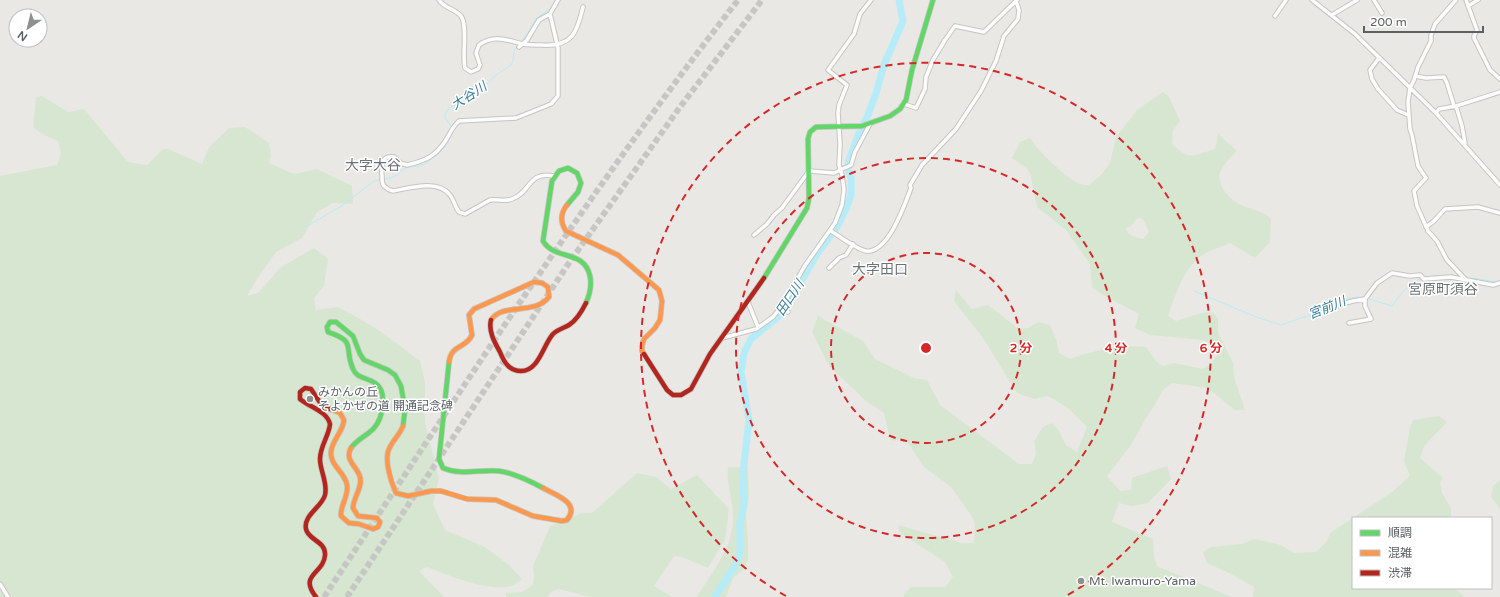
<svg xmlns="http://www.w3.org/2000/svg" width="1500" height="597" font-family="'Varela Round','Noto Sans JP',sans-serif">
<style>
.green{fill:#d7e6d0;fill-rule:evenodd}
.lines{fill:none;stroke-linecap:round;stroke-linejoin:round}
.stream{stroke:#b6ecf7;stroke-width:1}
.river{stroke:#b6ecf7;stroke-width:7}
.highway-tunnel{stroke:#c6c6c4;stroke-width:6;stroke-dasharray:6 3;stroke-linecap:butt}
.street-casing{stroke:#c5c5c5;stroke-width:5.5}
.fast-casing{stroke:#c5c6c6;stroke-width:6}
.slow-casing{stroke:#c5c6c6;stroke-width:6}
.jam-casing{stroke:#c5c6c6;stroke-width:6}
.street{stroke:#fcfcfb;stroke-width:3.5}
.fast{stroke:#63d668;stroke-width:4.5}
.slow{stroke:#ff974d;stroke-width:4.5}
.jam{stroke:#b3261e;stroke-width:4.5}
.ring{fill:none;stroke:#d62828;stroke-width:2;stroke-dasharray:7 5}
.poi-dot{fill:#8c9090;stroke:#fff;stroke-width:1.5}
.labels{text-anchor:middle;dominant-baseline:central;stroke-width:3;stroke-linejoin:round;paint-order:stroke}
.poi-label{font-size:12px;fill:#5a6063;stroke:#fff;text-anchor:start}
.water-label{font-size:13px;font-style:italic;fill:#367d96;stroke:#fff}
.quarter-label{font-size:14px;fill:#6b7375;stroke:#fff}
.centre{fill:#d62828;stroke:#fff;stroke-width:2}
.ring-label{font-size:12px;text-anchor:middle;font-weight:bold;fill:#d62828;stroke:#fff;stroke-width:3;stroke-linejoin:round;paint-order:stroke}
</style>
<rect width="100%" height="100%" fill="#eae8e5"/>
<!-- green -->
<path class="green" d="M1163,92L1169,97L1180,121L1173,130L1172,144C1190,161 1192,156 1215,149L1218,134L1237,151C1231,157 1223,164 1220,173C1216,186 1232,202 1243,206C1253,210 1264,211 1271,219L1270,242L1255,258L1230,243C1222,247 1212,249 1204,254C1183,268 1176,294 1168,316L1176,321L1201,313L1212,312L1218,318V332L1233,363L1234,377L1245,410H1235L1207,388L1172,383L1162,391L1156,403L1146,418L1131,445L1107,476L1120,491L1131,490L1132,478L1167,466L1171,479L1148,503L1132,506L1119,503L1112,522L1153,539L1154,557L1157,566L1232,597H904V594L911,587H945L953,577L945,562L899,532L898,525L962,543H974L975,524L973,518L951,487L924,467L910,446L902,439L892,441L888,430L884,413L866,401L829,366L812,332L818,316L863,341L875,359L914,378L927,380L940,405L1019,464H1032L1036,454L1034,441L1043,427L1052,423L1058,429L1066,445L1077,452L1087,427L1068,408L1048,396L1034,399L1017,393L983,338L954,301L956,290L972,309L988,305L1019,329L1028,328L1038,322L1050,325L1056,339L1059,353L1070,359C1092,350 1123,345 1146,347L1156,361L1163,366L1174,363L1203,369L1212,363L1217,354L1211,344L1203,340L1150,335L1135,328L1139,314L1103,295L1092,287L1090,264L1066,230L1037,207L1030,173L1026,168L1012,158L1020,142L1030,138C1037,150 1067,179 1080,184C1083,185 1086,185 1089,185L1101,175L1110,163L1116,137L1137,110ZM1138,218L1143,219L1149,232L1143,239C1136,238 1126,235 1126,227H1130Z
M42,96L68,112L84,109L128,162L147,165L162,150L168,149L202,164L209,147L229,128L245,127L269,143L271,155L269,163L294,174L317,169L352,186L353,204L333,203L317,212L302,238L276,252L257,279L247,296L258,293L281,267L314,248L328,259L324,286L314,298L316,310L337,307L355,316L380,331L420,361L425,382V423L439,478L433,504L445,530L485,547L510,566L522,579C519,581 516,585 512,586C488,592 450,576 427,567L419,571L444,597H0V176L57,165L61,153L58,141L42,134L33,127L36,97Z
M1439,416L1447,422L1424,446L1420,458L1443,478L1440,482L1442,493L1451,508V518H1353V588H1454L1465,597H1253L1254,587L1231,574L1207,563L1203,552L1211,547L1242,544L1254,539L1281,545L1294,553L1316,552L1327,541L1330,533L1336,529L1392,492L1410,476L1404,461L1410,427L1413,420Z
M728,467L748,468L749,496L746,515L748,541V560L743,570L733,578L726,597H697C712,572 734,547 733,516C733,500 726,485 728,467Z
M637,473L656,477L671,489L697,475L729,509L725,540L708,568L682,557L674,556L654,586L672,597H590L559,589L553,591L547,597H506V593L522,592L533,585L534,575L533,566L550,526L582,513H592Z
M1500,480V509L1491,497L1493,486Z"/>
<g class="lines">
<!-- stream -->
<path class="stream" d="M554,4L556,0
M521,42C528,35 532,23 537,18C543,13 548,13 552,6
M452,128C447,117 440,119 450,107L462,104L467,97L479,91L496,75L511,65L513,61L514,51L519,44
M384,179C398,178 396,173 406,168C410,166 415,167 419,166C433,160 449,148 452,131
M306,227L343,205L374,181L381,179
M1425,277L1446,275L1459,276
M1465,277L1497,282
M1194,291L1256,317L1281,325L1319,312
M1366,298L1392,306C1400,295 1409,282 1422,278
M1329,308C1337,300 1352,297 1363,297"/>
<!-- river -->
<path class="river" d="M715,597L736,564L740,553V524L744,504L743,473L749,420L741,372L744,353L751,339L783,313L817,254L837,227L846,209L851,195V177L848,169L849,160L859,133L868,115L876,93L884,65L903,21L899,0"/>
<!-- highway-tunnel -->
<path class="highway-tunnel" d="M324,597C458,395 589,191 738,0
M347,597L571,260L680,107L762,0"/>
<defs>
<path id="street" d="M439,0C444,8 455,9 461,16C468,25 462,55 465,68L471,72L478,69L480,65L476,53L479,45C494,34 506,40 523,44C529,45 535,45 542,45C572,47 577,33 583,7
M1312,0L1355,34L1436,113L1500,185
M1374,0L1382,13
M1456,0L1435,24L1431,35V41L1418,67L1414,80L1410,88L1408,102L1410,129L1412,135L1418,166L1426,178L1414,191L1417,206L1428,231L1437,241L1447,260L1466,280
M1466,0L1477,30L1474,36V38L1490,70L1500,79
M1468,6L1478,0
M1332,15L1357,0
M1275,16L1286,0
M519,47L527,40L539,20L550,14
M1379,58L1370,70L1372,79L1378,89L1397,110L1408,115
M1415,76L1426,78L1444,77L1447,83L1454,106
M904,104L916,108L925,89L926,77L933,60L945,40L955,26L984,32L1017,0
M1456,106L1462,126L1465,143
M1436,113L1439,109L1456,106L1500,92
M554,176C527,171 532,192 512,199C504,202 498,199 490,200L465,214L459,212C455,207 454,200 450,195C438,179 410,188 393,191C389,190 387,189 384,186C382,184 382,180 382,177C381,166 381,155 394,157L400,163L407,165C425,161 436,156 446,140C450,133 453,126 459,121L516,118L551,104L558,96V48L550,14L558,0
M1426,227L1434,221L1445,209L1478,207L1500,213
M831,231C839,236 856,249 866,251C888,254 905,204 911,188L910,185L922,165L956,129L981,91L996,61L1004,36L1018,19L1019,10L1016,1
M754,235L767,224L774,215L782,208L790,197L809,171L834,173L851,165L855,152L870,124
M829,268L839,258L846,255L853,244
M748,302L758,327
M781,307L788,312
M1315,316C1333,308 1344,301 1365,299L1377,283L1392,273L1410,276L1420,275L1424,279L1451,277L1493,285L1500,283
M1349,323L1371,319L1365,306V299
M722,338L756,329L773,317L785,302L804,267L835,223L842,205L844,190L842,175L839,165L840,144L838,113L839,105L847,85L828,70L854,34L860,14L871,0
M0,584L8,597"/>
<path id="fast" d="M567,205L578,192L581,183L577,173L568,168L559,171L552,181L543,241C555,261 584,249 590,276C592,286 590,294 586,303
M764,278L807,208L809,198L808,139L810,132L816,127L862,126L890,116L900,109L906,100L912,70L933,0
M449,362L439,459L443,468C461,476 480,469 499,471C514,473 530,481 543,488
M351,448C357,439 367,436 374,428C383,418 388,391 375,383C367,377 357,379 353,369C343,347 358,342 328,332L327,327L330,322H336L353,336L360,354L364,360L388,370L395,375L401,386L405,409L403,426"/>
<path id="slow" d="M567,205C560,214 560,222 566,231L618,255L659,290L662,301L660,320L655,328L644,339L642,346V351L644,354
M449,362C451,344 466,349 472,335L469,315L474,309L534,282L542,283L548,287L549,297C534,316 502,302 491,320
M330,409L340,413L344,420C343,432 332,440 331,452C330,466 345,472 347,485C349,496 340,505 341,516L349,523L359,524L373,529L378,527L380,522L377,518L358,516L353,508C353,498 363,487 360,477C357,466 344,460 351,448
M403,426C400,434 394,439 390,447C383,458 391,482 396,493L408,496L431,491H441L467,499L496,500L533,516L562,521L567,520C581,503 556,495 543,488"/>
<path id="jam" d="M491,320C488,331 495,343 500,352C504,362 509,371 521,371C539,371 543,345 553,334C558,329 564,328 569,325C577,320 582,311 586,303
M644,354L667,390L673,395H681L691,389L710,354L764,278
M316,597C298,574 324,574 325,555C326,541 308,540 306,529C303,515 322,507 325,495C328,483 320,471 320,459C320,446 329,436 330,424C327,411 309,407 300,399V392L305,388L311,389L321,404L330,409"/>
</defs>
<!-- street casing -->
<use href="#street" class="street-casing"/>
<!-- fast casing -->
<use href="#fast" class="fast-casing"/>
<!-- slow casing -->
<use href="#slow" class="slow-casing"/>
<!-- jam casing -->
<use href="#jam" class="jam-casing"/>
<!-- street -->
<use href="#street" class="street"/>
<!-- fast -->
<use href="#fast" class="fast"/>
<!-- slow -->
<use href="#slow" class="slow"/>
<!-- jam -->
<use href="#jam" class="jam"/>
</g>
<!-- distance rings -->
<g class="ring">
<circle cx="926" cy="348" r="95"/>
<circle cx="926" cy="348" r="190"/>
<path d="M786 596A285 285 0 1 1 1066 596"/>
</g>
<!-- markers -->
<g class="poi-dot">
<circle cx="310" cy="399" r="4"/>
<circle cx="1081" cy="581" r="4"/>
</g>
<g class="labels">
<!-- poi labels -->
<g class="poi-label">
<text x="318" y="392">みかんの丘<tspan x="318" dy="14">そよかぜの道 開通記念碑</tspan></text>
<text x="1089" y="581">Mt. Iwamuro-Yama</text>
</g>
<!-- water labels -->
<g class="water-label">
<text transform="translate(469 96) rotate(-33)">大谷川</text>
<text transform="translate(790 298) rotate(-56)">田口川</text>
<text transform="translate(1327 308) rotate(-22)">宮前川</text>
</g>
<!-- quarter labels -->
<g class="quarter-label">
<text x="373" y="165">大字大谷</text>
<text x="880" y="269">大字田口</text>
<text x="1443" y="289">宮原町須谷</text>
</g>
</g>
<circle cx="926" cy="348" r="6" class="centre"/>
<g class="ring-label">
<text x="1021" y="352">2 分</text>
<text x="1116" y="352">4 分</text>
<text x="1211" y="352">6 分</text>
</g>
<!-- legend -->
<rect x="1352" y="517" width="140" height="72" fill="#ffffff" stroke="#bdbfc1"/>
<rect x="1360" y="530" width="20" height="6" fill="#63d668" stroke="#bdbfc1"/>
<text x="1388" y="537" font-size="12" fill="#5a6063">順調</text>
<rect x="1360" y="550" width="20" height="6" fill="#ff974d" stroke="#bdbfc1"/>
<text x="1388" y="557" font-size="12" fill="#5a6063">混雑</text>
<rect x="1360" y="570" width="20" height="6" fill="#b3261e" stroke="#bdbfc1"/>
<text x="1388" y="577" font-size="12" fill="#5a6063">渋滞</text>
<!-- north arrow -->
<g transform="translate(28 28) rotate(215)"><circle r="19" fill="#ffffff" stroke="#bdbfc1"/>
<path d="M0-3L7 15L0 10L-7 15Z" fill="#8c9090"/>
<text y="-6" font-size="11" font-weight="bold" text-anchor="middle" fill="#5a6063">N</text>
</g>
<!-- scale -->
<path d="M1364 26v6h119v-6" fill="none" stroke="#5a6063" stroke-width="2"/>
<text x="1370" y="26" font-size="12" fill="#5a6063" stroke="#ffffff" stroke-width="3" paint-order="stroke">200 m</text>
</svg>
